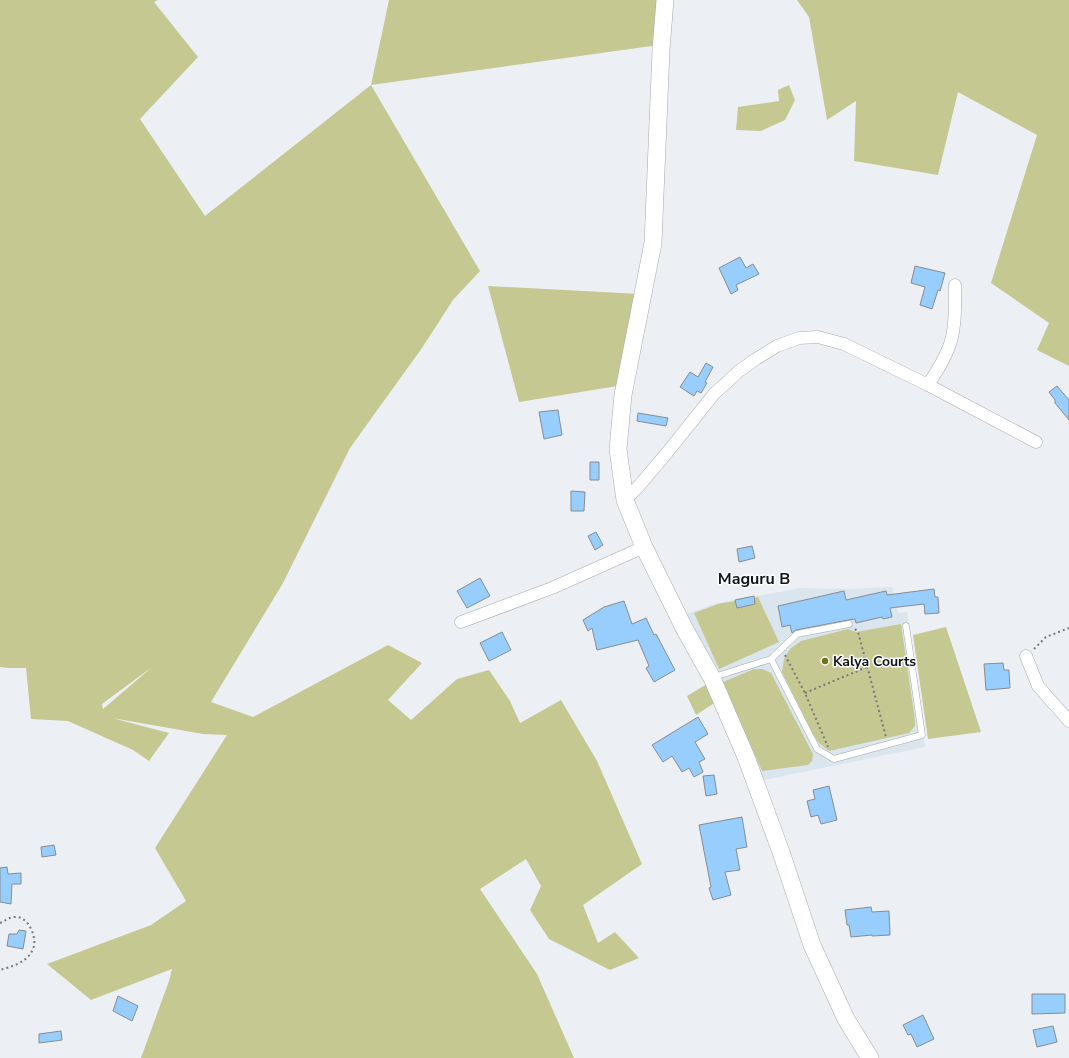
<svg xmlns="http://www.w3.org/2000/svg" width="1069" height="1058" font-family="'Nunito Sans',sans-serif">
<style>
.built{fill:#dbe5ee}
.green{fill:#c6c891;fill-rule:evenodd}
.building{fill:#98cefe;stroke:#888c8f}
.lines{fill:none;stroke-linecap:round;stroke-linejoin:round}
.lane-casing{stroke:#a4a8ab;stroke-width:7}
.street-casing{stroke:#a4a8ab;stroke-width:13}
.secondary-casing{stroke:#a4a8ab;stroke-width:18}
.path{stroke:#777a7d;stroke-width:2;stroke-dasharray:2 3;stroke-linecap:butt}
.lane{stroke:#fff;stroke-width:6}
.street{stroke:#fff;stroke-width:12}
.secondary{stroke:#fff;stroke-width:17}
.poi-dot{fill:#727318;stroke:#fcfdff;stroke-width:1.5}
.labels{text-anchor:middle;dominant-baseline:central;stroke-width:3;stroke-linejoin:round;paint-order:stroke}
.poi-label{font-size:14px;font-weight:bold;fill:#121415;stroke:#fcfdff;text-anchor:start}
.quarter-label{font-size:16px;font-weight:bold;fill:#121415;stroke:#fcfdff}
</style>
<rect width="100%" height="100%" fill="#ecf0f4"/>
<!-- built -->
<path class="built" d="M892,587L898,613L907,612L925,747L759,781L686,614L717,603L802,588L849,589Z"/>
<!-- green -->
<path class="green" d="M0,0H158L154,2L198,57L140,119L205,216L371,85L389,0H668L666,44L371,85L480,271L453,300L422,348L350,448L283,583L211,702L253,717L388,645L422,663L388,700L411,720L457,679L489,670L510,701L520,723L561,700L597,761L642,864L583,905L598,943L615,932L639,958L610,970L549,939L530,910L541,886L526,859L480,889L537,974L574,1058H141L169,981L172,969L91,1000L47,964L151,925L186,901L155,848L227,735L203,734L112,718L169,733L149,761L133,750L68,721L31,719L26,668H8L0,667ZM152,667L103,709L102,704Z
M797,0H1069V366L1037,350L1049,323L991,283L1037,135L958,92L938,175L854,161L856,101L827,120L809,17Z
M789,85L795,100L785,120L761,131L736,130L738,107L779,101L778,90Z
M488,286L640,294L624,385L519,402Z
M758,597L779,642L719,669L694,613L718,604Z
M901,624L915,720V726L909,733L829,751L819,743L813,734L782,672L784,659L790,649L801,641L848,629L856,632Z
M946,627L981,732L928,739L913,635Z
M754,669H763L771,673L813,754L812,761L808,765L762,771L723,682Z
M707,684L716,702L696,715L687,696Z"/>
<!-- building -->
<path class="building" d="M740,257L746,268L753,264L759,274L736,285L738,290L731,294L719,268Z
M915,266L945,273L940,291L938,290L932,309L920,305L925,287L911,283Z
M706,363L713,367L705,382L707,383L701,393L697,391L694,396L680,387L690,372L698,377Z
M1057,386L1069,400V420L1055,403V400L1049,392Z
M558,410L562,435L544,439L539,412Z
M638,413L668,418L666,426L637,421Z
M590,462H599V480H590Z
M571,491L585,492L584,511H571Z
M596,532L603,545L595,550L588,536Z
M752,546L755,558L739,562L737,549Z
M480,578L490,596L467,608L457,591Z
M934,589L935,597H938L939,613L925,614L924,604L890,608L892,617L883,619L882,617L856,623L855,619L848,620L796,630L792,633L790,625L782,627L778,606L844,591L846,600L886,591L887,595Z
M754,596L755,604L737,608L735,600Z
M624,601L632,624L646,618L654,635L656,634L675,670L654,682L646,668L649,666L638,640L597,650L592,628L588,631L583,620L604,607Z
M502,632L511,650L489,661L480,643Z
M1003,663L1004,670H1009L1010,688L986,690L984,664Z
M698,717L708,734L695,742L705,759L699,762L703,772L694,777L689,768L682,772L672,756L663,762L652,745Z
M714,775L717,794L706,796L703,776Z
M829,786L837,820L821,824L818,815L811,817L807,801L815,799L813,790Z
M742,817L747,847L736,849L740,870L725,872L731,895L713,900L709,888L711,887L699,825Z
M54,845L56,855L42,857L41,847Z
M7,867L8,874L21,873V884H12L11,904L0,902V868Z
M871,907L872,912L889,911L890,935L872,936V935L851,937L849,925H847L845,910Z
M19,930L26,931L23,949L7,946L9,934H17Z
M1032,994H1065V1013L1032,1014Z
M118,996L138,1006L132,1021L113,1011Z
M923,1015L934,1039L917,1047L911,1034L908,1035L903,1025Z
M1053,1026L1057,1042L1037,1047L1033,1030Z
M61,1031L62,1040L39,1043V1034Z"/>
<g class="lines">
<defs>
<path id="lane" d="M771,659L817,749L834,759L922,735L906,626
M714,677L771,659L797,634L849,624"/>
<path id="street" d="M928,385C937,371 946,357 951,341C956,323 955,303 955,285
M625,500L638,487L666,454L714,394L739,371L756,359L777,346L799,338L818,337L844,344L928,385L1036,442
M461,622L552,588L644,547
M1026,656L1038,686L1069,721"/>
<path id="secondary" d="M665,0L661,50L653,243L623,395L618,449L625,500L644,547L684,628L712,678L746,757L781,852L812,945L846,1019L870,1058"/>
</defs>
<!-- lane casing -->
<use href="#lane" class="lane-casing"/>
<!-- street casing -->
<use href="#street" class="street-casing"/>
<!-- secondary casing -->
<use href="#secondary" class="secondary-casing"/>
<!-- path -->
<path class="path" d="M855,629L858,632L886,737
M1034,649L1046,637L1069,628
M785,655L805,693L828,747
M805,693L867,667
M0,923C5,921 9,917 15,917C29,916 39,940 32,951C27,962 11,967 0,970"/>
<!-- lane -->
<use href="#lane" class="lane"/>
<!-- street -->
<use href="#street" class="street"/>
<!-- secondary -->
<use href="#secondary" class="secondary"/>
</g>
<!-- markers -->
<circle class="poi-dot" cx="825" cy="661" r="4"/>
<g class="labels">
<!-- poi labels -->
<g class="poi-label">
<text x="833" y="661">Kalya Courts</text>
</g>
<!-- quarter labels -->
<g class="quarter-label">
<text x="754" y="579">Maguru B</text>
</g>
</g>
</svg>
